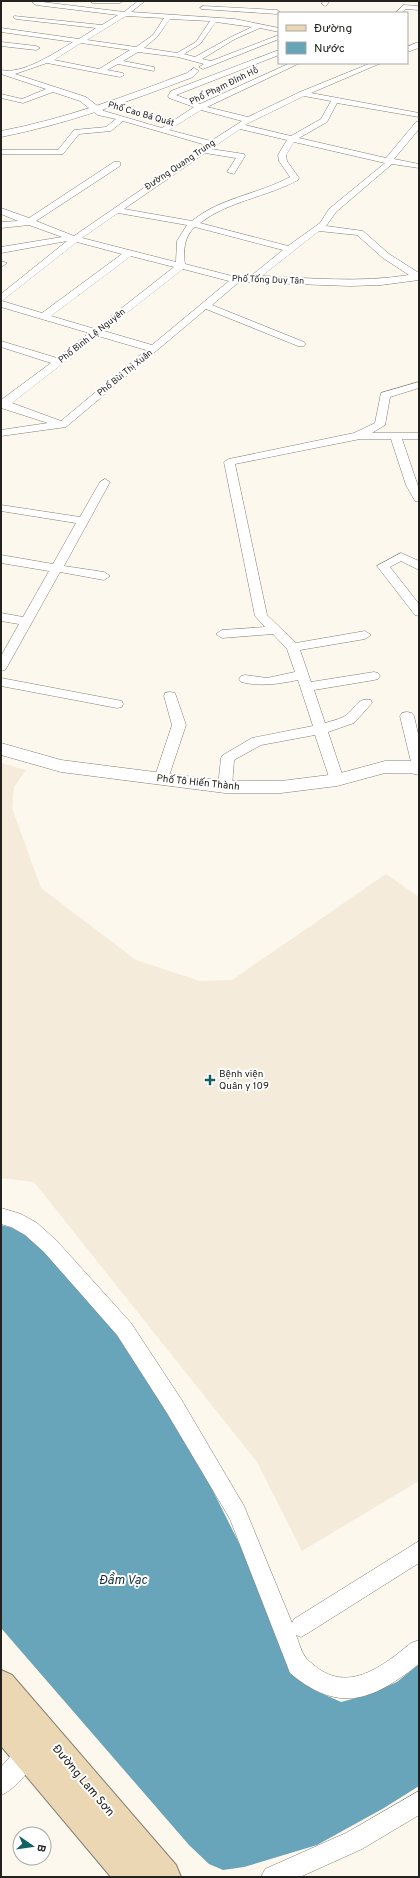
<svg xmlns="http://www.w3.org/2000/svg" width="420" height="1878" font-family="Overpass,sans-serif">
<style>
.built{fill:#f4ebda}
.water{fill:#68a4ba}
.lines{fill:none;stroke-linecap:round;stroke-linejoin:round}
.minor-casing{stroke:#837e75;stroke-width:1}
.tertiary-casing{stroke:#837e75;stroke-width:1}
.secondary-casing{stroke:#837e75;stroke-width:2}
.minor{fill:#fff;fill-rule:evenodd}
.tertiary{fill:#fff;fill-rule:evenodd}
.secondary{fill:#ecd7b4;fill-rule:evenodd}
.poi-dot{fill:#106263;stroke:#fff;stroke-width:1.5}
.labels{text-anchor:middle;dominant-baseline:central;stroke-width:4;stroke-linejoin:round;paint-order:stroke}
.far-street-label{font-size:9px;fill:#24221e;stroke:#fff}
.street-label{font-size:10px;fill:#24221e;stroke:#fff}
.poi-label{font-size:10px;fill:#24221e;stroke:#fff;text-anchor:start}
.near-street-label{font-size:12px;fill:#24221e;stroke:#fff}
.near-water-label{font-size:13px;font-style:italic;fill:#13303b;stroke:#fff}
</style>
<rect width="100%" height="100%" fill="#fdf8ed"/>
<!-- built -->
<path class="built" d="M1,763L26,770L14,787L12,808L41,888L136,960L200,981L232,980L386,874L419,897V1481L302,1551L257,1462L34,1182L1,1178Z"/>
<!-- water -->
<path class="water" d="M1,1225L17,1229L29,1235L94,1307L117,1335L144,1374L209,1483L246,1557L299,1677L314,1690L341,1702L367,1695L397,1682L419,1664V1786L384,1808L317,1845L244,1867L223,1870L209,1864L189,1845L1,1628Z"/>
<g class="lines">
<defs>
<path id="minor" d="M34,1L124,12L138,1H145L131,12L235,19L279,28V32L260,28L235,39L202,59L211,61L279,35V39L203,69L199,67L204,64L178,57L138,52L123,61L154,67V71L118,64L107,70L123,73L124,75L120,77L47,63L15,74L86,97L104,111L162,128L194,107L169,98L168,96L171,91L276,51H279V55L176,95L200,104L290,63H300L207,107L248,117L300,92L371,63H381L311,93L419,113V117L337,103L327,122L299,138L386,158L416,122H419V129L394,159L419,164V168L392,164L336,212L326,226L363,231L389,254L419,273V280L381,285L350,286L239,282L212,305L304,342L306,344L304,346H298L206,309L66,427L1,436V430L48,423L1,408V400L51,363L1,347V341L57,358L89,333L1,307V294L67,241L1,253V247L62,237L29,225L1,228V222L18,221L1,214V208L29,218L114,162H120V166L36,221L74,236L206,145L123,121L111,131L79,134L63,154H1V150H58L74,130L106,127L116,119L98,115L80,101L53,92L23,103L1,98V94L22,99L46,89L1,74V70C22,75 55,53 73,42L1,32V28L79,39L96,28L16,19L14,18V16L102,25L118,15L36,5L33,3ZM126,16L164,18L153,35L136,47L87,40ZM170,19L210,21L196,42L177,53L144,48L157,37ZM216,22L252,27L231,37L195,57L184,54L200,44ZM81,43L130,50L99,69L54,60ZM304,96L331,101L321,119L291,136L245,125ZM201,110L242,121L211,141L169,130ZM240,129L287,140L278,155L279,161L290,177C259,194 219,198 192,221L124,209L205,153L236,158L227,172L234,174L245,156L244,154L211,149ZM294,142L385,163L329,209L320,223L288,246L200,223C228,201 267,197 298,180L299,178L287,161L286,155ZM118,213L187,225L177,241L176,262L82,238ZM195,227L283,250L251,276L236,277L185,264C183,251 184,236 195,227ZM319,231L357,235L383,258L409,275C360,283 311,278 262,276ZM77,242L122,254L42,313L2,301ZM131,256L174,267L95,329L51,316ZM183,269L229,281L152,345L104,331ZM98,336L146,350L61,421L12,403Z
M90,1H123L120,3H93Z
M323,1H329L327,5L325,6L322,4Z
M404,5L419,6V10L406,9L402,13H395Z
M203,6L277,10L280,12L277,14L201,9L200,8Z
M1,42L36,46L40,48L36,50L1,46Z
M416,43H419V48L407,52V47Z
M1,261L7,263L1,267Z
M419,382V388L390,397L385,425L372,433H419V439H402L419,489V502L415,501L406,485L391,439H360L235,464L267,615L296,643L365,631L371,635L365,639L300,650L311,682L374,672L378,673L380,676L378,679L374,680L314,690L325,723C331,721 337,720 343,717C353,713 357,696 371,700L372,703L354,723L328,732L344,780L342,783L337,785L332,783L330,780L315,735L261,745L234,760L232,787L230,790L225,792L220,790L218,787L221,758L223,755L252,738L313,726L298,680C278,684 261,687 241,682L239,679L241,676L245,675L267,678L295,672L287,649L273,634L222,638L216,634L222,630L265,627L255,616L224,462L229,459L354,433L375,423L381,393Z
M105,479L110,482L64,566L104,572L110,576L104,580L60,572L7,667L5,670L1,671V656L19,624L1,621V613L23,617L49,571L1,563V555L53,564L76,523L1,511V505L80,517L100,482Z
M401,553L419,561V570L401,561L390,567L419,604V616L415,615L377,566Z
M1,678L117,700L122,701L123,704L122,707L117,708L1,686Z
M170,692L175,693L176,696L186,725L168,779L166,782H156L154,779L172,725L164,696L165,693Z
M407,712L412,713L414,716L419,738V771L414,769L412,766L400,716L402,713Z
M1,1208L21,1214L37,1223L56,1240L131,1323L181,1399L244,1506L292,1623L294,1619L419,1541V1563L308,1633L301,1637L296,1635C299,1642 301,1652 306,1658C308,1661 312,1663 315,1666C349,1694 384,1665 411,1643L419,1640V1664C372,1701 339,1714 290,1673L230,1519L167,1413L117,1335L44,1252L25,1235L11,1227L1,1224Z
M30,1740L38,1743L41,1751C35,1765 15,1790 1,1795V1767L22,1743Z
M419,1791V1815L362,1849L300,1877H261L265,1869L346,1833Z"/>
<path id="tertiary" d="M194,68L199,71L193,77C130,101 67,124 1,137V131C65,119 126,96 187,73Z
M1,743L61,760L225,781H281L337,774L385,761H410L419,763V775L410,773H385L337,786L281,793H225L61,772L1,755Z"/>
<path id="secondary" d="M1,1670L12,1675L176,1865L181,1877H111L1,1746Z"/>
</defs>
<!-- minor casing -->
<use href="#minor" class="minor-casing"/>
<!-- tertiary casing -->
<use href="#tertiary" class="tertiary-casing"/>
<!-- secondary casing -->
<use href="#secondary" class="secondary-casing"/>
<!-- minor -->
<use href="#minor" class="minor"/>
<!-- tertiary -->
<use href="#tertiary" class="tertiary"/>
<!-- secondary -->
<use href="#secondary" class="secondary"/>
</g>
<!-- markers -->
<path class="poi-dot" d="M208 1074h4v4h4v4h-4v4h-4v-4h-4v-4h4z"/>
<g class="labels">
<!-- far-street labels -->
<g class="far-street-label">
<text transform="translate(224 86) rotate(-26)">Phố Phạm Đỉnh Hổ</text>
<text transform="translate(141 114) rotate(16)">Phố Cao Bá Quát</text>
<text transform="translate(180 165) rotate(-34)">Đường Quang Trung</text>
<text transform="translate(268 280) rotate(2)">Phố Tống Duy Tân</text>
<text transform="translate(92 336) rotate(-38)">Phố Bình Lệ Nguyên</text>
<text transform="translate(125 373) rotate(-39)">Phố Bùi Thị Xuân</text>
</g>
<!-- street labels -->
<g class="street-label">
<text transform="translate(198 783) rotate(6)">Phố Tô Hiến Thành</text>
</g>
<!-- poi labels -->
<g class="poi-label">
<text x="219" y="1074">Bệnh viện<tspan x="219" dy="12">Quân y 109</tspan></text>
</g>
<!-- near-street labels -->
<g class="near-street-label">
<text transform="translate(83 1781) rotate(50)">Đường Lam Sơn</text>
</g>
<!-- near-water labels -->
<g class="near-water-label">
<text x="123" y="1581">Đầm Vạc</text>
</g>
</g>
<!-- border -->
<rect width="420" height="1878" fill="none" stroke="#24221e" stroke-width="4"/>
<!-- legend -->
<rect x="278" y="12" width="130" height="52" fill="#ffffff" stroke="#a7a7a5"/>
<rect x="286" y="25" width="20" height="6" fill="#ecd7b4" stroke="#a7a7a5"/>
<text x="314" y="32" font-size="12" fill="#24221e">Đường</text>
<rect x="286" y="42" width="20" height="12" fill="#68a4ba" stroke="#a7a7a5"/>
<text x="314" y="52" font-size="12" fill="#24221e">Nước</text>
<!-- north arrow -->
<g transform="translate(32 1846) rotate(103)"><circle r="19" fill="#ffffff" stroke="#a7a7a5"/>
<path d="M0-3L7 15L0 10L-7 15Z" fill="#106263"/>
<text y="-6" font-size="11" font-weight="bold" text-anchor="middle" fill="#24221e">B</text>
</g>
</svg>
